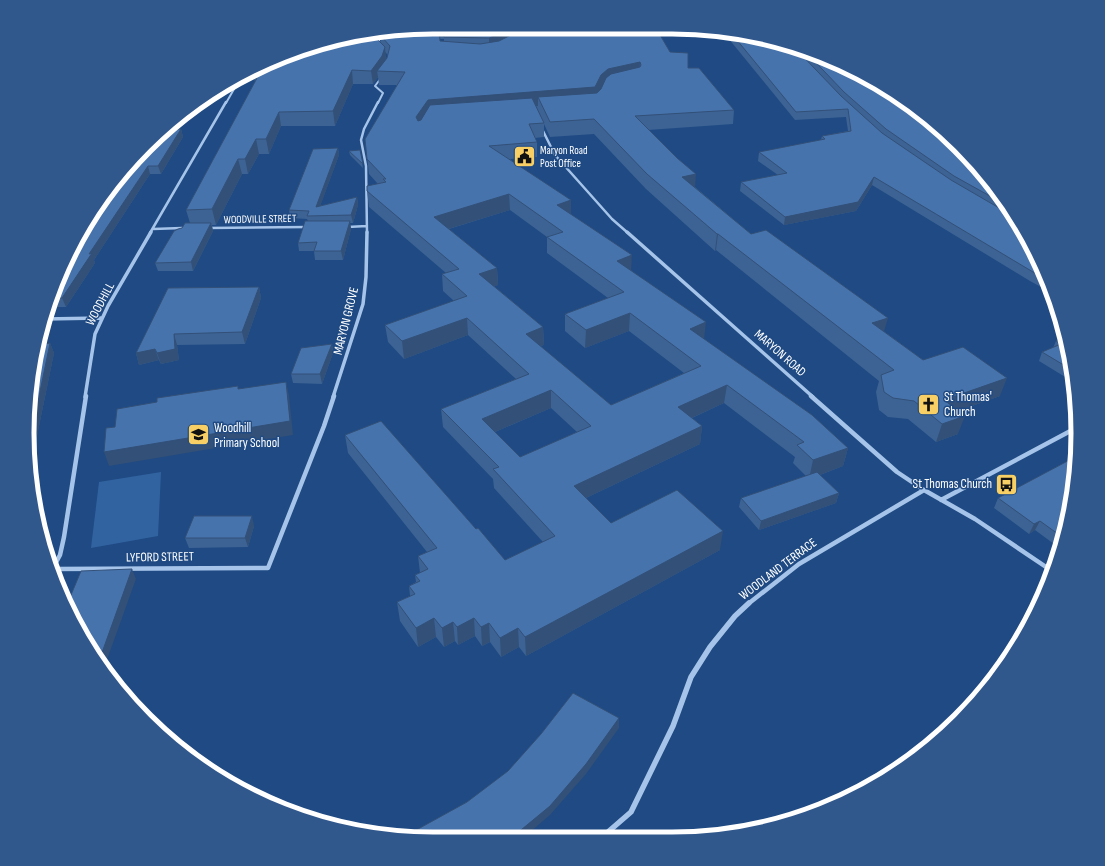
<svg xmlns="http://www.w3.org/2000/svg" width="1105" height="866" font-family="'Sofia Sans Condensed',sans-serif">
<style>
.green{fill:#3263a1}
.lines{fill:none;stroke-linecap:round;stroke-linejoin:round}
.street-far4{stroke:#a6c4e9;stroke-width:2}
.street-far3{stroke:#a6c4e9;stroke-width:2.5}
.street-far2{stroke:#a6c4e9;stroke-width:3.5}
.street-far1{stroke:#a6c4e9;stroke-width:4.5}
.street{stroke:#a6c4e9;stroke-width:5.5}
.wall{fill:#3d6394;fill-rule:evenodd}
.shaded-wall{fill:#325078}
.building{fill:#4773ac;stroke:#325078;fill-rule:evenodd}
.labels{text-anchor:middle;dominant-baseline:central;stroke-width:3;stroke-linejoin:round;paint-order:stroke}
.far-poi-label{font-size:11px;fill:#fff;stroke:#1f4a83;text-anchor:start}
.far-street-label{font-size:11px;fill:#fff;stroke:#1f4a83}
.street-label{font-size:13px;fill:#fff;stroke:#1f4a83}
.poi-label{font-size:13px;fill:#fff;stroke:#1f4a83;text-anchor:start}
.rim{fill:none;stroke:#fff;stroke-width:5}
</style>
<rect width="100%" height="100%" fill="#1f4a83"/>
<!-- green -->
<path class="green" d="M161,472L158,536L91,548L99,482Z"/>
<g class="lines">
<!-- street-far4 -->
<path class="street-far4" d="M515,27L516,37
M378,34L380,47
M226,103L241,77
M378,103L383,93L375,86L381,78"/>
<!-- street-far3 -->
<path class="street-far3" d="M541,127L555,155L612,219L628,233
M347,227L367,226
M207,228L308,227
M153,229L182,228
M150,233L226,102
M367,233L366,166L361,140L364,129L378,102"/>
<!-- street-far2 -->
<path class="street-far2" d="M627,232L813,397
M45,319L101,318
M85,397L95,334L108,306L151,232
M333,397L363,304L366,277L367,232"/>
<!-- street-far1 -->
<path class="street-far1" d="M811,396L897,472L924,490L975,519L1052,571
M941,500L1076,428
M53,568L60,555L64,537L86,396
M54,569L268,568L324,426L334,396
M748,604L799,564L924,490"/>
<!-- street -->
<path class="street" d="M601,838L631,812L673,726L691,677L710,647L735,616L749,603"/>
</g>
<!-- wall -->
<path class="wall" d="M433,27H513V34L517,32L516,27L656,28L670,52L734,110L733,124L648,130L695,187L751,234L923,360L1000,396L958,411V434L936,442L908,419L888,417L879,410L876,392L879,381L716,250L715,251L646,189L594,134L550,137L544,124V137L535,138L537,142V157L510,159L571,214L704,339L848,448L843,466L820,475L839,493L836,503L759,530L739,507L741,498L806,476L793,463L795,457L724,403L692,418L702,426L700,444L586,498L611,523L720,550L526,656L519,647L501,657L490,642L482,646L475,636L458,645L455,641L444,647L436,637L418,647L400,621L397,602L410,596L409,586L416,582L415,575L420,573L418,556L427,552L348,453L345,435L476,529L505,560L543,542L494,488L493,479L443,427L441,409L516,379L468,335L404,359L388,342L385,325L454,301L443,291L442,274L446,273L369,207L367,191L378,184L369,174L365,139L397,85H379L378,77L373,84H353L335,126H281L269,154H259L248,174H242L216,225H212L213,231L193,271H158L155,263L182,228L190,223L186,210L255,82L254,78H243L242,76L320,44H346L376,38L381,43L380,34ZM440,39H444V41H440ZM385,52L388,55L386,59ZM510,210L547,237V253L608,298L565,314V331L585,348L629,331L684,373L611,405L540,346L544,345L543,327L494,286L498,285L497,268L449,229ZM551,408L577,432L520,457L495,432Z
M724,33L803,49L977,165L1023,230L1052,293L1030,281L872,185L856,211L784,225L740,191L741,182L778,175L758,161L759,152L821,140L822,136L848,131L846,117L795,120Z
M181,129L183,137L161,174H150L94,260L95,263L66,307H54L52,316H48L51,322L46,344L50,343L54,353L31,465L41,328L81,230Z
M338,148L339,155L320,206L357,197L358,205L353,223H350L351,229L343,260H315L314,251H299L298,243L308,221L307,219L290,218L289,210Z
M360,150L363,168L350,155L349,151Z
M259,287L261,298L245,344L177,345L179,360L161,364L159,360L139,365L136,353Z
M1065,337L1074,380L1075,383L1039,361L1042,352L1053,348L1056,341Z
M332,344L333,353L322,384L293,383L291,374Z
M1077,456L1064,538L1054,544L1035,530L1029,534L994,508L998,498Z
M254,526L248,547L189,548L185,538Z"/>
<!-- shaded-wall -->
<path class="shaded-wall" d="M513,29V42L489,51V38Z
M385,47L386,60L377,71L378,77L373,84L371,71Z
M640,62L639,76L595,101L538,97V106L429,114L418,132L416,117L428,100L601,75L608,69Z
M352,70L353,84L335,126L333,111Z
M279,112L281,126L269,154L266,139Z
M181,129L183,137L161,174L158,166Z
M256,139L259,154L248,174L245,159Z
M338,148L339,155L317,215L316,207Z
M238,159L242,174L216,225L212,209Z
M148,166L150,174L94,260L95,263L66,307L62,298L89,254Z
M696,174L695,189L682,177Z
M874,177L872,185L856,211L784,225L785,217Z
M509,194L510,210L435,233L434,217Z
M357,197L358,205L353,223L351,215Z
M571,200V216L557,205Z
M350,221L351,229L343,260L341,251Z
M211,223L213,231L193,271L191,262Z
M717,234H718L716,250L715,251Z
M632,255L631,272L617,261Z
M497,268L498,285L480,291L479,274Z
M259,287L261,298L245,344L242,332Z
M52,301L54,307L52,316L49,308Z
M47,313L51,322L44,355L40,345Z
M630,313L629,331L585,348L586,330Z
M467,318L468,335L404,359L402,341Z
M888,318L883,335L872,323Z
M706,322L704,340L690,329Z
M543,327L544,345L526,351V334Z
M174,334L177,345L179,360L161,364L157,353Z
M50,343L54,353L31,465L29,445Z
M332,344L333,353L322,384L320,374Z
M155,349L159,360L139,365L136,353Z
M1007,378L1000,396L938,418L944,400Z
M286,382L289,395L293,435L109,466L104,452Z
M727,385L724,403L676,425L678,407Z
M551,390V408L483,437L482,419Z
M965,416L958,434L936,442L942,424Z
M702,426L700,444L573,504L574,486Z
M848,448L843,466L809,479L813,460Z
M839,493L836,503L759,530L761,521Z
M252,516L254,526L248,547L245,538Z
M1040,521L1035,530L1029,534L1034,524Z
M1066,530L1064,538L1054,544L1058,534Z
M723,531L720,550L526,656L525,637Z
M132,569L136,579L104,668L99,661Z
M434,618L436,637L418,647L416,628Z
M474,618L475,636L458,645L457,627Z
M453,622L455,641L444,647L442,628Z
M489,623L490,642L482,646L481,627Z
M518,628L519,647L501,657L500,638Z
M619,718V728L586,774L550,815L522,839H510Z"/>
<!-- building -->
<path class="building" d="M433,27H439L440,41L480,44L499,41L517,32L518,27L611,28L612,30L614,31L616,28H656L670,52L688,53V68H699L734,110L635,116L677,158L696,174L682,177L751,234L766,230L888,318L872,323L923,360L963,347L1007,378L944,400L965,416L942,424L914,401L893,398L884,392L881,375L894,370L718,234H717L647,174L594,119L550,122L538,97L597,93L601,89L606,78L611,74L640,67L641,65L640,62L608,69L601,75L595,87L428,100L416,117L418,121L421,120L430,105L532,98L544,123L529,124L537,142L489,146L571,200L557,205L632,255L617,261L706,322L690,329L812,415L848,448L813,460L797,445L804,442L727,385L678,407L702,426L574,486L611,523L677,490L723,531L525,637L518,628L500,638L489,623L481,627L474,618L457,627L453,622L442,628L434,618L416,628L397,602L415,594L409,586L420,581L415,575L428,569L418,556L437,548L345,435L381,421L476,529L478,528L505,560L555,536L493,469L499,467L441,409L529,374L467,318L402,341L385,325L467,296L442,274L459,269L367,191V186L386,182L383,179H386L367,159L365,139L405,72L377,71L387,58L390,46L381,36V34ZM509,194L563,232L547,237L624,292L565,314L586,330L630,313L701,366L611,405L526,334L543,327L479,274L497,268L434,217ZM551,390L591,426L520,457L482,419Z
M443,27H513V29L489,38L444,37Z
M732,34L794,47L841,96L882,133L951,180L1013,216L1023,230L1046,278L1033,272L874,177L858,202L785,217L741,182L787,173L759,152L825,139L822,136L851,131L848,109L796,112Z
M376,35V38L385,47L382,56L371,71L352,70L333,111L279,112L266,139H256L245,159H238L212,209L186,210L257,78H254L259,70L320,44H346L348,38Z
M803,49L875,82L940,128L977,165L1006,205L954,176L886,129L844,92Z
M181,129L158,166H148L89,254L92,253L62,298H53L81,230L146,146L167,130Z
M338,148L316,207L357,197L351,215L307,216L309,211L289,210L313,149Z
M360,150L363,164L349,151Z
M305,221H350L341,251H314L317,242L298,243Z
M185,223H211L191,262L155,263L174,231L178,229L182,228Z
M259,287L242,332L174,334L175,349L157,353L155,349L136,353L168,288Z
M47,313L40,345L50,343L29,445L27,433L41,328Z
M1065,337L1072,370L1042,352L1061,344L1056,341Z
M332,344L320,374H291L301,348Z
M286,382L290,421L104,452L106,428L115,427L117,409L157,402V398L238,386V389Z
M1077,456V459L1066,530L1058,534L1040,521L1034,524L998,498Z
M817,472L839,493L761,521L741,498Z
M194,516H252L245,538H185Z
M132,569L99,661L82,636L68,602L81,571Z
M573,693L619,718L586,764L550,806L510,839H433L398,836L418,829L467,802L508,771L541,734Z"/>
<!-- icons -->
<defs>
<symbol id="civic-square" viewBox="-11 -11 22 22"><rect x="-9" y="-9" width="18" height="18" rx="4" fill="#f8cf65" stroke="#1f4a83"/><path d="M-.6-6.5H3V-4.5H.6V-3L4-1V1h2V6H-6V1h2V-1L-.6-3ZM-1.2 2.5V6h2.4V2.5Z" fill="#111"/></symbol>
<symbol id="church-square" viewBox="-11 -11 22 22"><rect x="-9" y="-9" width="18" height="18" rx="4" fill="#f8cf65" stroke="#1f4a83"/><path d="M-1.2-6h2.4v3.5h3.3v2.4h-3.3V6h-2.4V-.1h-3.3v-2.4h3.3Z" fill="#111"/></symbol>
<symbol id="school-square" viewBox="-11 -11 22 22"><rect x="-9" y="-9" width="18" height="18" rx="4" fill="#f8cf65" stroke="#1f4a83"/><path d="M0-5L7-2L0 1L-7-2ZM-4 1L0 2.5L4 1V4Q0 6-4 4Z" fill="#111"/></symbol>
<symbol id="bus-square" viewBox="-11 -11 22 22"><rect x="-9" y="-9" width="18" height="18" rx="4" fill="#f8cf65" stroke="#1f4a83"/><path d="M-5-6H5V4H4V6H2V4H-2V6H-4V4H-5ZM-3.5-4V0h7V-4ZM-3.5 1.2v1.5H-2V1.2ZM2 1.2v1.5H3.5V1.2Z" fill="#111"/></symbol>
</defs>
<g fill-rule="evenodd">
<use href="#civic-square" x="512" y="144" width="25" height="25"/>
<use href="#church-square" x="916" y="392" width="25" height="25"/>
<use href="#school-square" x="186" y="422" width="25" height="25"/>
<use href="#bus-square" x="994" y="472" width="25" height="25"/>
</g>
<g class="labels">
<!-- far-poi labels -->
<g class="far-poi-label">
<text x="540" y="150">Maryon Road<tspan x="540" dy="13">Post Office</tspan></text>
</g>
<!-- far-street labels -->
<g class="far-street-label">
<text transform="translate(260 219) rotate(-1)">WOODVILLE STREET</text>
</g>
<!-- street labels -->
<g class="street-label">
<text transform="translate(100 304) rotate(-62)">WOODHILL</text>
<text transform="translate(346 321) rotate(-76)">MARYON GROVE</text>
<text transform="translate(780 353) rotate(41)">MARYON ROAD</text>
<text transform="translate(160 557) rotate(-1)">LYFORD STREET</text>
<text transform="translate(778 569) rotate(-37)">WOODLAND TERRACE</text>
</g>
<!-- poi labels -->
<g class="poi-label">
<text x="944" y="397">St Thomas'<tspan x="944" dy="15">Church</tspan></text>
<text x="214" y="428">Woodhill<tspan x="214" dy="15">Primary School</tspan></text>
<text x="992" y="484" text-anchor="end">St Thomas Church</text>
</g>
</g>
<!-- crop -->
<path d="M0 0H1105V866H0ZM433 34H672A399 399 0 0 1 1071 433V433A399 399 0 0 1 672 832H433A399 399 0 0 1 34 433V433A399 399 0 0 1 433 34Z" fill="#31588d" fill-rule="evenodd"/>
<path class="rim" d="M433 34H672A399 399 0 0 1 1071 433V433A399 399 0 0 1 672 832H433A399 399 0 0 1 34 433V433A399 399 0 0 1 433 34Z"/>
</svg>
